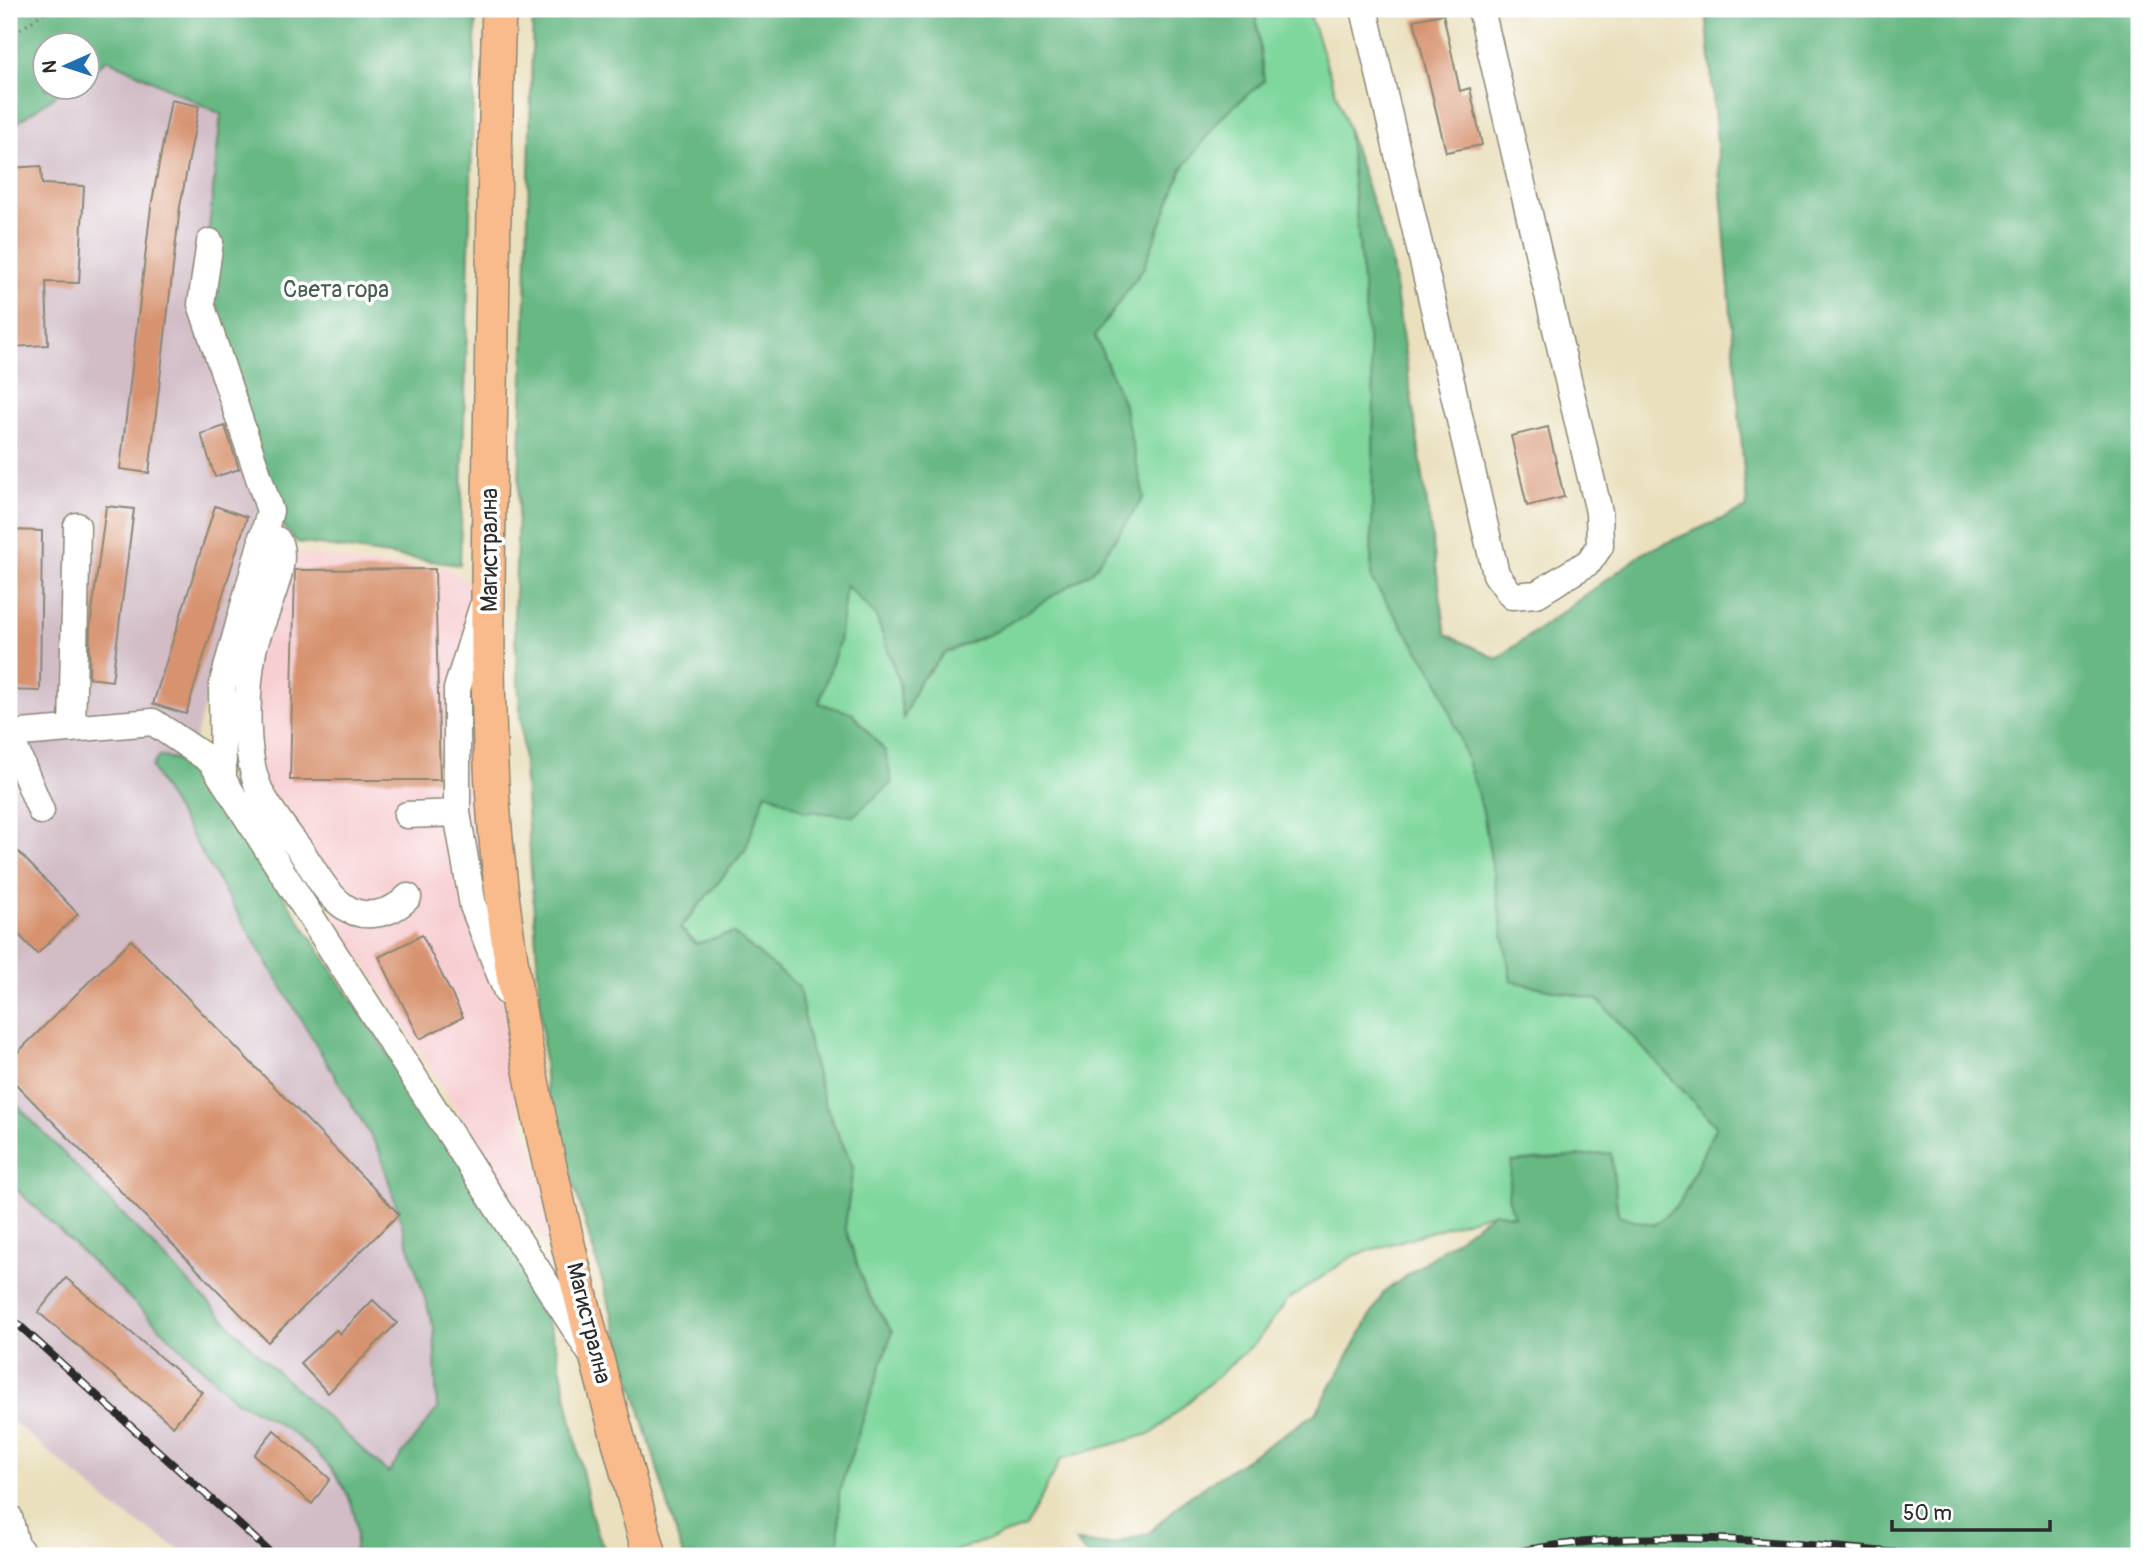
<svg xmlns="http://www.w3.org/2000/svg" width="2148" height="1565" font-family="Pangolin,sans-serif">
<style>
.built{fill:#f7cfd3}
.industrial{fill:#d2bdc7}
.green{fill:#7fd79d;stroke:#558164;stroke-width:2}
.forest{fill:#67b884;stroke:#497258;stroke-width:2}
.building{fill:#d7936f}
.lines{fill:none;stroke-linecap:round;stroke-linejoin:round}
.minor-casing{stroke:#8a8674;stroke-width:29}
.major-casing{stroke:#8a8674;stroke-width:36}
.path{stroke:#8a8674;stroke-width:3.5;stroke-dasharray:2 5;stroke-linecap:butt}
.minor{stroke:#fff;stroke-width:26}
.major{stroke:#fabb8c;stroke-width:33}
.rail-casing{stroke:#2b2b2b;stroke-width:8}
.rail{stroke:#fff;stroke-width:5;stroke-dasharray:16;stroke-linecap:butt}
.labels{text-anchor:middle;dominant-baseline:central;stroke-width:7;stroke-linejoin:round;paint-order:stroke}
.park-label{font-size:23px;fill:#445f4d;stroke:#fff}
.street-label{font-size:23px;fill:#2b2b2b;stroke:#fff}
</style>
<rect width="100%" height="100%" fill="#fff"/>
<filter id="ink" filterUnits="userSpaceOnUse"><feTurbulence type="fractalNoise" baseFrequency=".0143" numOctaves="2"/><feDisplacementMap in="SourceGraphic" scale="14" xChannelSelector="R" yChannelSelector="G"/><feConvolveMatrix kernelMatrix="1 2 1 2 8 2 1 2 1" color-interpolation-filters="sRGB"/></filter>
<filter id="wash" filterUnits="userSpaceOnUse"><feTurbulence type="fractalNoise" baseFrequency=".00686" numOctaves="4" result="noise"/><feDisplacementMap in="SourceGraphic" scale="28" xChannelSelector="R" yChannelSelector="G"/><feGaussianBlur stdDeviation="1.57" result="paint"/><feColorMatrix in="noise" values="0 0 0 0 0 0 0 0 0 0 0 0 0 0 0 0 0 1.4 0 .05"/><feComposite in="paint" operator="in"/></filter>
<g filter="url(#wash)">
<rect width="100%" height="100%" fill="#eae0be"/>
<!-- built -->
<path class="built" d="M287,550L363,564L446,568L467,581L477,686L483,828L515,1098L552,1209V1242L539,1238L514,1202L217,728Z"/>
<!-- industrial -->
<path class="industrial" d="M108,58L221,114L210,242L270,511L256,513L189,762L159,756L323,1035L505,1369L455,1556H189L115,1508L9,1418V128L66,88H88V73Z"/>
<!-- green -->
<path class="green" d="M1255,9H1308L1348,129L1374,399L1371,579L1437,678L1461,742L1483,811L1511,981L1598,1000L1716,1126L1679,1204L1654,1225L1618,1216L1611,1154L1514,1216L1494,1212L1353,1256L1288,1300L1256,1342L1153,1433L1061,1459L1026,1527L940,1556H839V1492L892,1332L866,1291L845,1227L853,1167L825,1105L810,1049L680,928L745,850L766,792L805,811L819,703L839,642L846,584L876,616L899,682L903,718L918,683L945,653L996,631L1123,402L1095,336L1144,267L1182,169L1222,116L1264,81Z"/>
<!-- forest -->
<path class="forest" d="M9,9H476L460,565L297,542L270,511L201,304L221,114L108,59L88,73V46H46V88H66L9,128Z
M533,9H1255L1264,81L1222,116L1182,169L1144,267L1095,336L1123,402L1144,497L1093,571L996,631L945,653L918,683L903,720L899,682L876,616L846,585L839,642L819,703L852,713L885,751L892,783L853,816L805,811L766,792L745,850L680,928L695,944L733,933L799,987L810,1049L825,1105L853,1167L845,1227L866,1291L892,1332L839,1492V1556H683L546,1089L514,621L526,295Z
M1706,9H2139V1556H1088L1076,1542L1111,1545L1149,1533L1183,1501L1316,1413L1384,1292L1494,1212L1514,1216L1508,1197L1512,1162L1611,1153L1618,1216L1654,1225L1679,1204L1716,1126L1598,1000L1511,981L1483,811L1461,742L1437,678L1371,579L1374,399L1348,129L1391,258L1446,634L1497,659L1645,552L1747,508Z
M159,756L189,762L212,788L528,1266L556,1346L592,1518L607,1556H353C373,1484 295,1426 237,1402L9,1182V1097L261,1357L388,1473L437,1409L434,1328L379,1150L161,785L152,767Z"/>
<g id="blocks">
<!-- building -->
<path class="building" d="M1443,14L1460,91L1470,88L1482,145L1446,152L1414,20Z
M171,100L199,106L180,207L149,473L120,469L151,207Z
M41,166L42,184L84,186L79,283L46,282L48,345L9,347V168Z
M225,426L239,469L215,477L201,434Z
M1548,427L1564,497L1527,506L1511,436Z
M106,506L134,509L112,681L89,678L90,627Z
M215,506L247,517L186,714L153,704Z
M9,530L42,531L40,691L9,690Z
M435,569L440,780H290L295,570Z
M9,842L78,914L37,954L9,924Z
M422,935L463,1017L420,1039L379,957Z
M131,940L399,1214L268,1342L9,1077V1061Z
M66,1278L202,1392L173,1426L38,1312Z
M373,1300L397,1323L328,1393L300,1363L336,1330L340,1334Z
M274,1430L330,1479L312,1504L254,1455Z"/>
</g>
</g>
<g filter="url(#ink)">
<use href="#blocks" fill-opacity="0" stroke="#8a8674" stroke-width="2"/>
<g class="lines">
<defs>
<path id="minor" d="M1364,9L1496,574L1512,596L1537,594L1589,562L1600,546L1599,512L1481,9
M210,242L201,304L270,511L222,686L223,778
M262,537L277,540C293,561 257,627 253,651C246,690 243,757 261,793C272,814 289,835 303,854C315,872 325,892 342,905C362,921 391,915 408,897
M482,608L457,689V813L473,906L507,992
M72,729L77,526
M9,734L153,722L211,761L590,1352
M9,734L41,811
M407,815L457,813
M9,1517L16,1545L24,1556"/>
<path id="major" d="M499,9C494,153 493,297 490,441C488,577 484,715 497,850C521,1090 587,1324 650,1556"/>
</defs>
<!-- minor casing -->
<use href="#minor" class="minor-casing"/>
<!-- major casing -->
<use href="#major" class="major-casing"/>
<!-- path -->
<path class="path" d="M9,38L49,9"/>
<!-- minor -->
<use href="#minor" class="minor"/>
<!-- major -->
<use href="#major" class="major"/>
<defs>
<path id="rail" d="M9,1316L274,1556
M1497,1556C1641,1523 1788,1544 1933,1556"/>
</defs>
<!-- rail casing -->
<use href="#rail" class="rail-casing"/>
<!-- rail -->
<use href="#rail" class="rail"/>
</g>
</g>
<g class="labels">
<!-- park labels -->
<g class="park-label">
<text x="336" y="289">Света гора</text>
</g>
<!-- street labels -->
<g class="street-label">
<text transform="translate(489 550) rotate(-90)">Магистрална</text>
<text transform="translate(589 1323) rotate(76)">Магистрална</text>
</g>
</g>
<!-- margin -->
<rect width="2148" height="1565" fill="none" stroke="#fff" stroke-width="35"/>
<!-- north arrow -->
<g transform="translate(66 66) rotate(267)"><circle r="33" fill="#ffffff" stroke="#aaaaaa" stroke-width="2"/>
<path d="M0-5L12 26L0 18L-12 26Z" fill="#1f6fb2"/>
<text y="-10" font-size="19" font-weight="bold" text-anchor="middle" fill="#2b2b2b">N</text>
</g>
<!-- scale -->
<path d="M1892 1520v10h158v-10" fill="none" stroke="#2b2b2b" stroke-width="3.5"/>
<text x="1903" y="1520" font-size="21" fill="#2b2b2b" stroke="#ffffff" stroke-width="5" paint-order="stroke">50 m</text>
</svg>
